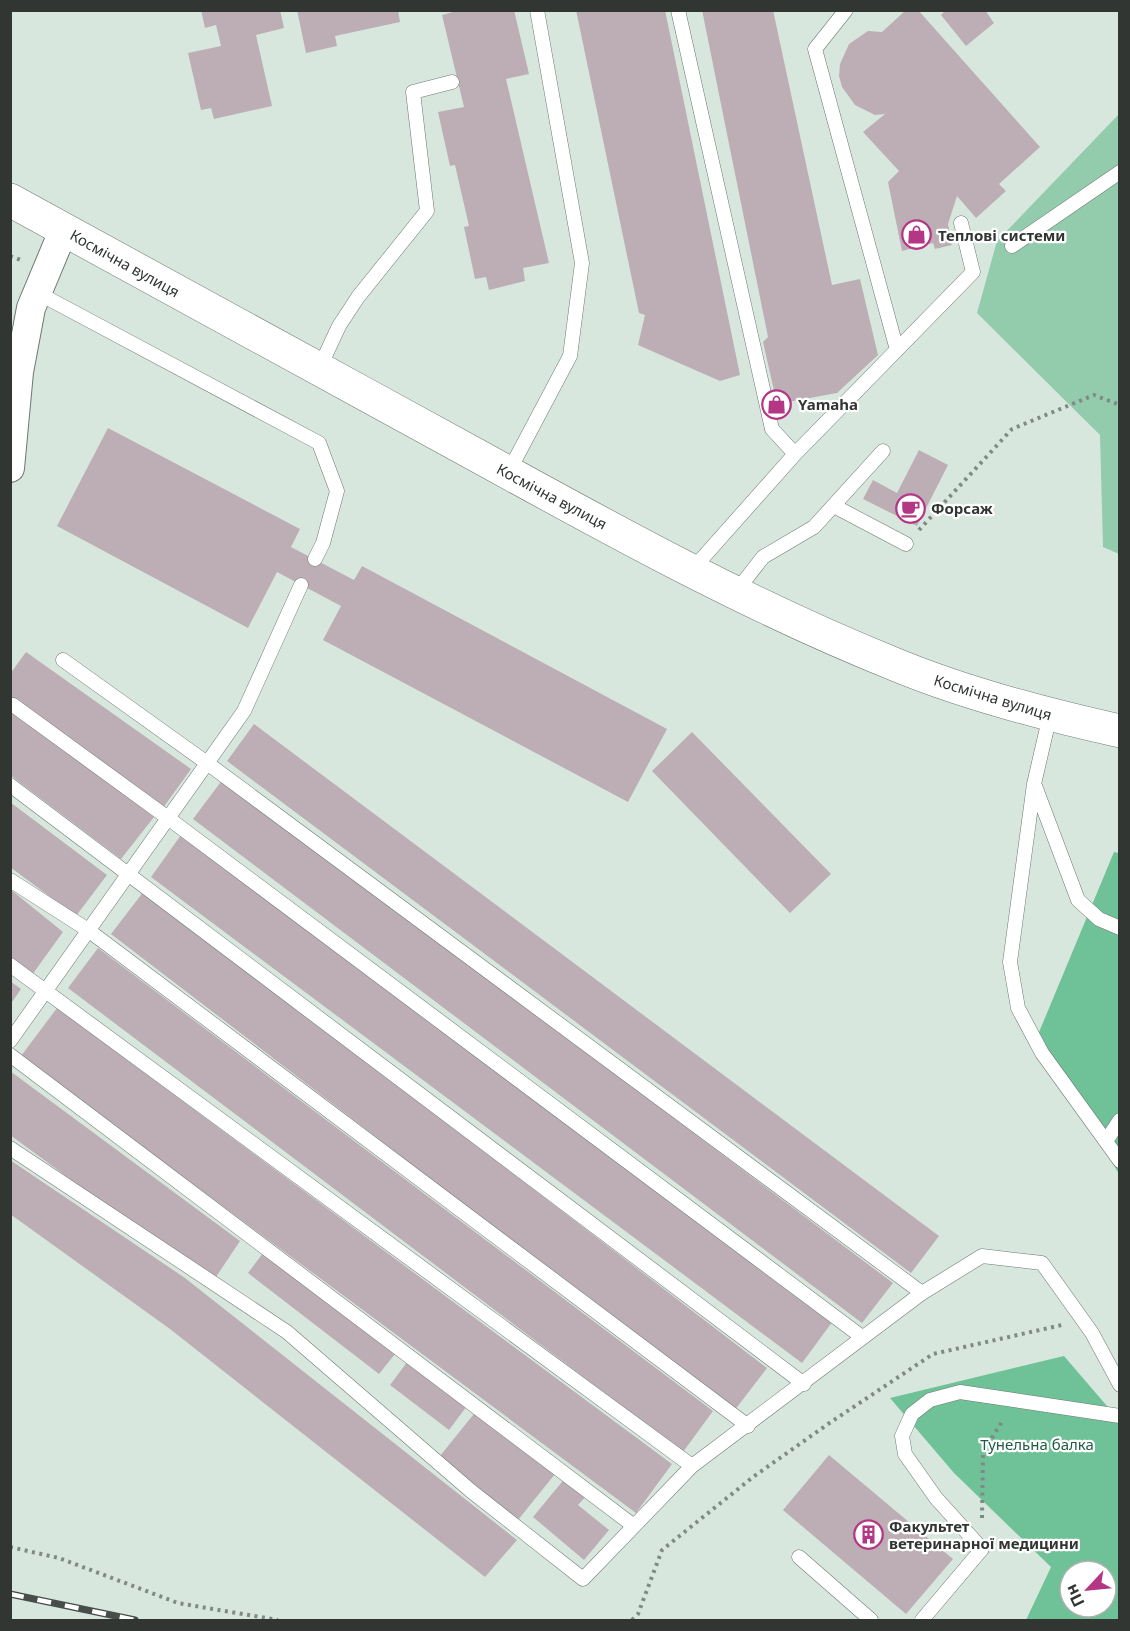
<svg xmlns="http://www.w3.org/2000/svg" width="1130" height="1631" font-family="'Noto Sans',sans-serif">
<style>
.green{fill:#92ccad}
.forest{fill:#6fc298;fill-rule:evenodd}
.building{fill:#bdaeb5}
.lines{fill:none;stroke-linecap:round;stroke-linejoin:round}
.lane-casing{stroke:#6c7a72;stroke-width:15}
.street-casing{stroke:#6c7a72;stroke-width:30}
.secondary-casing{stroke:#6c7a72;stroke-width:34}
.path{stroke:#808a84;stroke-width:4;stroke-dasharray:3 4.5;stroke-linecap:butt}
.lane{stroke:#fff;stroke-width:14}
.street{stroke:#fff;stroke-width:28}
.secondary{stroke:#fff;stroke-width:33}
.rail-casing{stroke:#474d49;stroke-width:7}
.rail{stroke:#fff;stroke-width:4.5;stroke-dasharray:14;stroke-linecap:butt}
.labels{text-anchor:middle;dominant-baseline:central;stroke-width:4.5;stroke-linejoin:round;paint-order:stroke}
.poi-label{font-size:15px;font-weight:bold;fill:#313633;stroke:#fff;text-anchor:start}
.street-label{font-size:15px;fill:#313633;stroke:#fff}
.park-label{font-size:15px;fill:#1f5d41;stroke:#fff}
</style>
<rect width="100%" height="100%" fill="#d8e7de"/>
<!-- green -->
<path class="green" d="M1119,114V554L1103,547L1100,435L977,313L997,241Z"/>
<!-- forest -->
<path class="forest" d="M1114,852L1119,853V1174L1037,1037Z
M1064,1356L1119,1420V1620H1026L1051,1567L954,1473L890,1398ZM1070,1571H1106V1607H1070Z"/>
<!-- building -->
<path class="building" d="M201,10H280L284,28L256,35L272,106L214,119L211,108L201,110L188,53L221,46L216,25L205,28Z
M297,10H398L400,22L335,36L337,46L306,53Z
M460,10H514L529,74L506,79L549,263L523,268L525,281L489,290L486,277L475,279L464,227L469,226L455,165L450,166L438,112L464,107L442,15Z
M576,10H665L740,375L720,381L638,345L645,315L639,313Z
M702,10H773L832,285L860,279L878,355L837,393L777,404L763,342L768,337Z
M906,10H918L1040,147L999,184L1006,191L976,218L957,196L948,224L952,245L935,249L933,243L902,251L888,182L899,171L863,132L885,114L875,115L855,105L842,87L839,76L840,64L849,44L868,31L882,32Z
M946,10H985L994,23L966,46L941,15Z
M108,428L300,529L291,547L354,580L362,566L667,729L628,802L323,640L341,606L277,572L248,628L57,526Z
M919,450L948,465L917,526L863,499L873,480L897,493Z
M26,652L191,769L163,808L10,699V674Z
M10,708L154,817L121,859L10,775Z
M254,724L939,1236L911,1273L227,761Z
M692,732L831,874L790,913L652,771Z
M223,779L893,1283L862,1323L193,819Z
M10,802L107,875L76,916L10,867Z
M181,835L833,1321L802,1363L151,877Z
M10,889L63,932L32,975L10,961Z
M144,891L767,1368L734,1411L111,934Z
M98,948L713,1411L683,1452L68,988Z
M10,981L21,989L10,1005Z
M57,1008L672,1464L636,1513L21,1056Z
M10,1071L240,1241L212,1283L10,1135Z
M10,1160L185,1278L517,1540L485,1577L170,1329L10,1214Z
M263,1253L395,1354L379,1374L248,1273Z
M408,1361L467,1406L449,1430L390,1385Z
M477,1410L555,1474L518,1520L440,1456Z
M829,1455L953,1559L906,1614L783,1510Z
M566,1477L587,1495L578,1505L609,1530L584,1560L533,1517Z"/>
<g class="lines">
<defs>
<path id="lane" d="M678,10L772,429L795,454L691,571
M846,10L815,49L897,350
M1012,246L1120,172
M36,292L319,443L337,491L323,543L315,559
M319,369L339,326L358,297L427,211L413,92L452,82
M795,454L973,272L961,223
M508,473L570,356L582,263L537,10
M834,506L906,544
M735,593L763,557L814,527L883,451
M63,660L207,763L922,1293
M13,705L168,818L862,1337
M1050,715L1034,784L1010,962L1018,1008L1042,1053L1120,1161
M10,785L804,1384
M1035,786L1078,900L1099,919L1120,928
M10,880L88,930L748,1426
M10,965L692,1466
M10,1041L244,711L301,585
M10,1055L634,1526
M1106,1141L1120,1120
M10,1148L287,1332L471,1491L583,1579L692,1466L922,1293L982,1256L1042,1263L1092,1333L1120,1385
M799,1557L871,1620
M922,1620L982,1549L936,1498L905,1454L902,1436L912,1414L930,1400L960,1392L1120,1416"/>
<path id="street" d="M10,468L19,372L31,308L64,229"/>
<path id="secondary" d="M10,200C167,285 322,371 478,456C614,531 750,606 894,664C966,694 1043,714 1120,731"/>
</defs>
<!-- lane casing -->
<use href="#lane" class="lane-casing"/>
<!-- street casing -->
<use href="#street" class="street-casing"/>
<!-- secondary casing -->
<use href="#secondary" class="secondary-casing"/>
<!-- path -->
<path class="path" d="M10,256L21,260
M919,530L1012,429L1094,395L1120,405
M982,1518L983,1452L1003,1420
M10,1547L59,1558L178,1603L278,1620
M632,1620L638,1614L662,1550L753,1477L828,1424L933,1354L1062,1325"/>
<!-- lane -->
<use href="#lane" class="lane"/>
<!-- street -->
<use href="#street" class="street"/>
<!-- secondary -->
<use href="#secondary" class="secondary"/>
<defs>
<path id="rail" d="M10,1594L135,1620"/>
</defs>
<!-- rail casing -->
<use href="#rail" class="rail-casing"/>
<!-- rail -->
<use href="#rail" class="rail"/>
</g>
<!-- icons -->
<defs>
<symbol id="shop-ring" viewBox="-11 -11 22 22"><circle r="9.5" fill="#fff" stroke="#b43785" stroke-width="1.5"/><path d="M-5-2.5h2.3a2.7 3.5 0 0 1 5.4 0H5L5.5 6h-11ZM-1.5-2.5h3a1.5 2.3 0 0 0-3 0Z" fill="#b43785"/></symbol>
<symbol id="cafe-ring" viewBox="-11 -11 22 22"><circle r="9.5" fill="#fff" stroke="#b43785" stroke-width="1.5"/><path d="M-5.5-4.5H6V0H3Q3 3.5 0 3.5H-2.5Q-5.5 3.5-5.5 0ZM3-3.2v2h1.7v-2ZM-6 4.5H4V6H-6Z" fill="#b43785"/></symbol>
<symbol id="building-ring" viewBox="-11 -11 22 22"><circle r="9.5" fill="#fff" stroke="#b43785" stroke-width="1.5"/><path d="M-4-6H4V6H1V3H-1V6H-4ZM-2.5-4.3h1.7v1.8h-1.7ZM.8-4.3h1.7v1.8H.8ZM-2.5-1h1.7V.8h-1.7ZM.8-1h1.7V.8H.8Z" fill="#b43785"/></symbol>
</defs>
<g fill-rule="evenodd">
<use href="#shop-ring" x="900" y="218" width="33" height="33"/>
<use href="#shop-ring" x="760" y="388" width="33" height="33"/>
<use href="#cafe-ring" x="894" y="492" width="33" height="33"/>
<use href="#building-ring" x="852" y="1518" width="33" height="33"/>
</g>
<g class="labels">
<!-- poi labels -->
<g class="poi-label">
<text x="938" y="235">Теплові системи</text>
<text x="798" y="404">Yamaha</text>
<text x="931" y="508">Форсаж</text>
<text x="889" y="1526">Факультет<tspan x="889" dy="17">ветеринарної медицини</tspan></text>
</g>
<!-- street labels -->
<g class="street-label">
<text transform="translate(125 263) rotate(29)">Космічна вулиця</text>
<text transform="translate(552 496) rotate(28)">Космічна вулиця</text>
<text transform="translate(993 697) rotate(17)">Космічна вулиця</text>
</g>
<!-- park labels -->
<g class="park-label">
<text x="1037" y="1444">Тунельна балка</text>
</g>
</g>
<!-- border -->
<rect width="1130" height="1631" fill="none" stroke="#313633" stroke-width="24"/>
<!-- north arrow -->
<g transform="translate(1088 1589) rotate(244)"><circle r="28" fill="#ffffff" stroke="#adafad" stroke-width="1.5"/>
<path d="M0-4.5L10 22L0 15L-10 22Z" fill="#b43785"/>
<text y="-9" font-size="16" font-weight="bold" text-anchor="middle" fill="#313633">Пн</text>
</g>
</svg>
